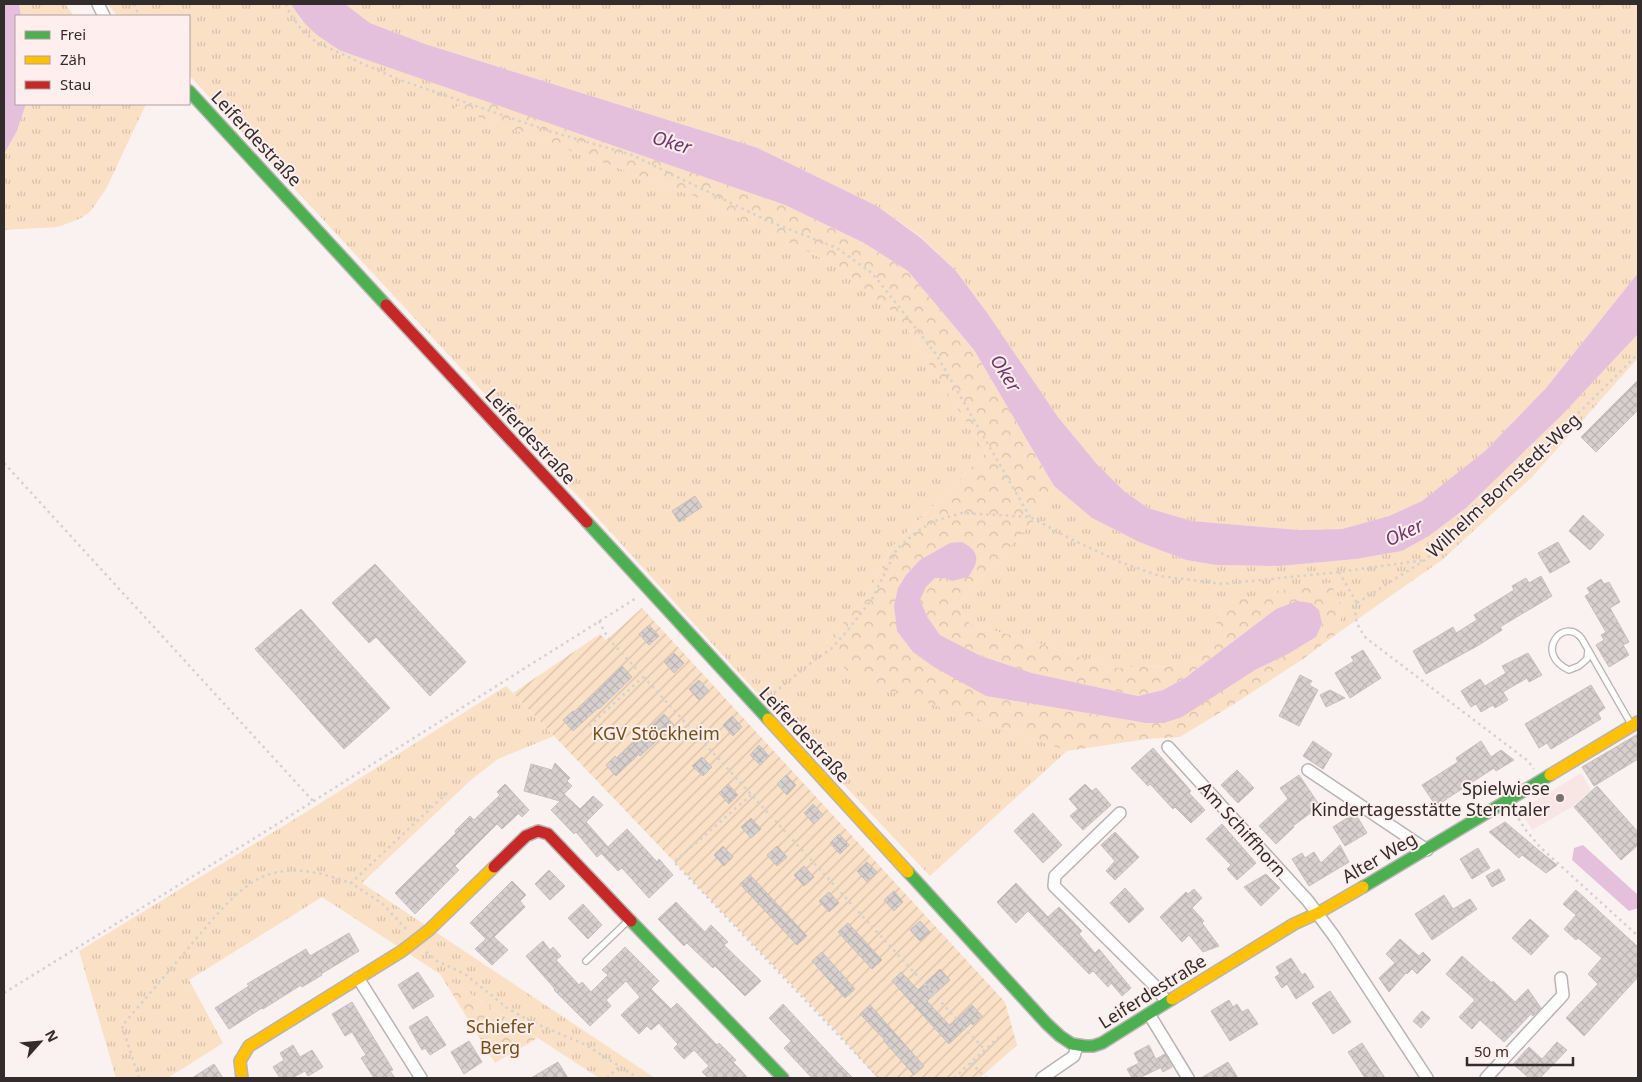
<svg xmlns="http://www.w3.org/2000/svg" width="1642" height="1082" font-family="'Noto Sans',sans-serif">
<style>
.built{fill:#f8e6e5}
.grass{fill:url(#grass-tufts)}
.forest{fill:url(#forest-crowns);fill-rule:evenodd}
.garden{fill:url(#garden-furrows)}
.water{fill:#e4c0dd}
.building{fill:url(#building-cross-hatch);stroke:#c6c0bf}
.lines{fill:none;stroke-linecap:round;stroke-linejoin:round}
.lane-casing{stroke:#b9b3b2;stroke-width:8}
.street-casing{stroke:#b9b3b2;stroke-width:14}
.fast-casing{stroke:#b9b3b2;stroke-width:14}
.slow-casing{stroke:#b9b3b2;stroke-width:14}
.jam-casing{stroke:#b9b3b2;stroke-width:14}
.path{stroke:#d4d1d1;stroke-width:2.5;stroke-dasharray:2.5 4;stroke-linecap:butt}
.lane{stroke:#fefdfd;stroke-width:5.5}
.street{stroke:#fefdfd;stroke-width:11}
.fast{stroke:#4caf50;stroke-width:11}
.slow{stroke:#ffc107;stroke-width:11}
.jam{stroke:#c62828;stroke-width:11}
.poi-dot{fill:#797171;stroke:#feeeed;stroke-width:2}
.labels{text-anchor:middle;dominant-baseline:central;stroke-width:4;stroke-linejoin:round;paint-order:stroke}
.street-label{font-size:18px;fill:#332c2c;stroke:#feeeed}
.park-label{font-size:18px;fill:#764e14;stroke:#feeeed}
.poi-label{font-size:18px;fill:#332c2c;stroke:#feeeed;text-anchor:end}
.water-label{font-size:19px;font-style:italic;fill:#71366a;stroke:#feeeed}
</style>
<defs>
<pattern id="grass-tufts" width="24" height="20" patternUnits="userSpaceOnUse" patternTransform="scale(1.25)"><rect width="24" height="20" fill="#fae0c5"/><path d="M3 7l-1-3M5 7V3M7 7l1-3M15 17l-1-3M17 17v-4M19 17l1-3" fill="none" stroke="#d7c0a9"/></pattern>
<pattern id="forest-crowns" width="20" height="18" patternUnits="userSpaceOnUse" patternTransform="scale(1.25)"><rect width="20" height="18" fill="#fae0c5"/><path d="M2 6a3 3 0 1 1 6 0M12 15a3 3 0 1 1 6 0" fill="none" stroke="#d7c0a9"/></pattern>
<pattern id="garden-furrows" width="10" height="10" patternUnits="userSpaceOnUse" patternTransform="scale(1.25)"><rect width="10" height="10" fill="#fae0c5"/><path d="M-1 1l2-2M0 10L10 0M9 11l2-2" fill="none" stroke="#d7c0a9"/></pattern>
<pattern id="building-cross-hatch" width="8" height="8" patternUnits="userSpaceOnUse" patternTransform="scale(1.25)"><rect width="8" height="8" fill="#d7d0cf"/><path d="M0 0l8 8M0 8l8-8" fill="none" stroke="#b9b3b2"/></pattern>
</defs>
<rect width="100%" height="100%" fill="#faf2f1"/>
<!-- built -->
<path class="built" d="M1581,773L1591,790L1572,807L1532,830L1520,810Z"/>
<!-- grass -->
<path class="grass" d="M19,4H65L74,16H21Z
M108,4H291L301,20L341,51L479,98L455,108L694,196L835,265L899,317L986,453L893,546L867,595L826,643L978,719L1067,751L930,876L759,695L482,391L189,75V16H117Z
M345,4H1638V273L1546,388L1485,451L1446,483L1422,501L1389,516L1342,529L1300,530L1192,521L1148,508L1124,491L1096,463L1058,417L988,314L956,271L921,237L877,206L758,148L425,44L370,23Z
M26,104H146L106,189L90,212L79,219L58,227L4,230V154L17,131Z
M1638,334V358L1532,477L1442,560L1338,633L1343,608L1220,606L1211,652L1170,666L1112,668L1023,638L971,625L958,608L972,587L1033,522L1054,486L1092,518L1139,542L1186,560L1216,565L1280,566L1356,559L1402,551L1429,536L1466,508L1562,415Z
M506,686L554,736L498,759L471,780L362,883L655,1078H599L322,897L189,980L223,1043L168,1078H116L79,951L311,809Z"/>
<!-- forest -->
<path class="forest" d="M479,98L785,205L864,243L908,271L974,350L1054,486L1033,522L972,587L958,608L971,625L1023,638L1112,668L1170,666L1211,652L1220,606C1256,594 1292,587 1330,583L1343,608L1338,633L1303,659L1234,704L1180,737L1147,739L1067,751L978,719L880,688L846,670L826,643L867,595L893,546L986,453L899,317L835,265L694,196L454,108ZM950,544L952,581L945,578H935L926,587L920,600L928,618L940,635L981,656L1032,673L1138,696L1163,690L1185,678L1276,609L1322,624L1316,637L1288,654L1146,723L986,696L898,588C914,561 924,558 950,544Z
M440,974L537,1038H538L495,1063Z"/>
<!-- garden -->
<path class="garden" d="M642,608L1005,1002L1017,1045L980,1078H877L836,1031L513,693L600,634L606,640Z"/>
<!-- water -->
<path class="water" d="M4,4H19L21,16H16V104H26L17,131L4,154Z
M291,4H345L370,23L425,44L758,148L877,206L921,238L956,271L988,314L1058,417L1096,463L1124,491L1148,508L1192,521L1300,530L1342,529L1389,516L1422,501L1485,451L1546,388L1638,273V334L1562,415L1466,508L1429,536L1402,551L1356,559L1280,566L1216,565L1186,560L1139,542L1092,518L1054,486L974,350L908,271L864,243L785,205L341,51C318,36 306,29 291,4Z
M962,542C981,552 979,562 968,577L952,581L945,578H935L926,587L920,600L928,618L940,635L981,656L1032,673L1138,696L1163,690L1185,678L1276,609L1297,601L1311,603L1319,610L1322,624L1316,637L1288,654L1255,670L1182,717L1164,723H1146L986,696L934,667L913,652L897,631L894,606L898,588L906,575L920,560L950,543Z
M1583,845L1638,895V908L1629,911L1572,860L1574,848Z"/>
<!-- building -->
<path class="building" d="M1638,380V410L1596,452L1581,437Z
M695,496L702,507L679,522L672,511Z
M1583,515L1604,535L1590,550L1569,531Z
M1558,542L1570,562L1550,573L1538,553Z
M375,564L466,662L430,696L376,637L369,643L332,603Z
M1541,576L1552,596L1500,627L1502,630L1479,645L1426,674L1413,651L1453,627L1456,633L1477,620L1474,615L1514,590L1512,586L1526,578L1529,583Z
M1601,579L1604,584L1609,582L1620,602L1610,608L1629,642L1623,645L1629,655L1609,667L1596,645L1604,640L1601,635L1606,632L1585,596L1590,593L1587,588Z
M301,609L390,708L344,749L255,649Z
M649,625L659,636L649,645L639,634Z
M1363,650L1381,678L1350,698L1335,673L1354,661L1351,657Z
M674,653L684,663L674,673L664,662Z
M1528,653L1542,675L1529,682L1527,678L1503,692L1508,700L1495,708L1493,705L1481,712L1476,704L1471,707L1461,691L1480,679L1485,686L1506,673L1502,666Z
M622,666L632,677L599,709L598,708L573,731L563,720L573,711L574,712Z
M1300,675L1312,681L1309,685L1318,690L1299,726L1279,716Z
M699,680L709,691L699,700L689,689Z
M1591,685L1605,708L1598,713L1601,719L1551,749L1547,743L1539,748L1525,724Z
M1330,690L1345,698L1326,707L1320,695Z
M664,714L674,725L640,756L639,754L616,776L606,765L615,756L617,758Z
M732,716L742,727L733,736L723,725Z
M1638,734V759L1594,786L1582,767Z
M1313,741L1332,754L1323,769L1303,756Z
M1481,741L1491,757L1501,750L1514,760L1496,771L1494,768L1448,798L1445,795L1447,799L1436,806L1422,785L1458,762L1456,758Z
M759,745L769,756L760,765L750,755Z
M1153,748L1191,791L1189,793L1205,810L1191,823L1175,807L1173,809L1150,784L1148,786L1131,768Z
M702,757L712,767L703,776L692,766Z
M555,763L570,778L567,781L572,786L564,794L580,809L593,796L603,805L586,822L608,847L627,829L657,862L659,859L673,875L649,898L622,868L618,871L601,853L603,852L597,857L576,832L574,834L551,810L560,801L524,791L531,764L552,770Z
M1237,770L1254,788L1238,803L1221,785Z
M786,775L796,785L787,795L777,784Z
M1299,775L1320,806L1293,826L1294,827L1276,844L1259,826L1288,799L1280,788Z
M505,784L529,810L522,817L511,806L518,814L502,829L497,824L455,866L459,870L415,914L395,893L456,833L455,831L470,816L474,820L500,795L497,792Z
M728,784L738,795L729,804L719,793Z
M1085,784L1092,791L1096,788L1111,805L1083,830L1070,816L1078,809L1069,799Z
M1597,786L1638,832V845L1621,860L1574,807Z
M813,804L823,815L814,824L804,813Z
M1033,813L1062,845L1043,863L1014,831Z
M1355,813L1367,833L1345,846L1333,827Z
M751,818L761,829L751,838L741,827Z
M1505,822L1542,853L1557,865L1546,873L1522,855L1519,858L1489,832Z
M1222,824L1256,863L1237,880L1227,869L1231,865L1206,839Z
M1115,832L1139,857L1115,880L1106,871L1115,861L1101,845Z
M839,834L849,845L840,854L830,843Z
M1340,845L1349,862L1309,886L1292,859L1302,853L1305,858L1314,852L1321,863Z
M723,846L733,857L724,866L714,855Z
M777,846L787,857L777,866L767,855Z
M1478,848L1490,868L1472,879L1460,859Z
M867,862L877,872L867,882L857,871Z
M804,866L814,877L804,886L794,875Z
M1499,869L1505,880L1492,887L1486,876Z
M549,870L565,886L550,900L535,884Z
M1266,874L1280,888L1261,906L1244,887Z
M750,875L807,936L797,945L740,884Z
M512,881L526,895L520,901L525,907L494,937L508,950L492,965L475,949L486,939L470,923Z
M1016,883L1048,917L1059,907L1082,931L1079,934L1095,953L1099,949L1131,988L1122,996L1111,983L1108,987L1093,971L1089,974L1028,911L1016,923L997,902Z
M1125,888L1144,909L1129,923L1110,903Z
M1194,889L1202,898L1192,908L1204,921L1202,923L1219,946L1203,952L1189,935L1182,942L1160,917L1186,892L1188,894Z
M1576,890L1638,947V977L1584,1036L1566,1018L1598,984L1588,974L1602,958L1578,938L1576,940L1564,929L1576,915L1563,904Z
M894,891L903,902L894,911L884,900Z
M829,892L839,903L829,912L819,901Z
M1444,895L1453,909L1470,899L1477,909L1432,940L1415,914Z
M676,902L705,932L711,925L728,942L724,945L761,981L745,996L715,966L713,968L687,943L684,946L658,919Z
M583,904L602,925L588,939L568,918Z
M1530,919L1549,936L1531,955L1512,938Z
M920,921L930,932L920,941L910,930Z
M848,923L882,960L872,969L838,932Z
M349,933L359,951L321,974L322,975L302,987L301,985L263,1009L262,1008L229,1029L215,1008L249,986L247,984L306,949L310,956Z
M1400,939L1419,956L1423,952L1431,960L1417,974L1412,969L1407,974L1406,973L1389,992L1379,978L1395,963L1386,954Z
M543,941L550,950L553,947L561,956L556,960L567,972L579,985L582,982L591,992L608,975L602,970L625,947L659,981L651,989L671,1009L677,1003L717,1045L719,1043L736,1060L733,1062L748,1078H708L702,1072L709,1066L694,1050L684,1059L674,1048L678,1044L659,1023L651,1030L647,1026L639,1034L621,1015L640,997L626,981L606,1000L611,1006L590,1026L554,990L555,989L526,956Z
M822,952L855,989L845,998L812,961Z
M1462,956L1492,983L1493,981L1515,1002L1528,989L1541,1008L1533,1016L1531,1014L1504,1042L1480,1020L1472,1029L1459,1017L1475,1000L1446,974Z
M1291,958L1302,975L1305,973L1314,987L1296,999L1287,984L1282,988L1275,977L1280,974L1276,967Z
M940,969L950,980L927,1001L934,1009L950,1026L972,1005L982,1016L973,1025L971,1023L949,1044L892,981L901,972L918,990Z
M418,972L434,996L413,1009L398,985Z
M1330,991L1351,1022L1333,1034L1312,1003Z
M1229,1000L1233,1007L1237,1004L1242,1012L1248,1009L1258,1024L1230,1041L1211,1011Z
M352,1002L393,1070L390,1071L395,1078H374L361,1058L366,1055L352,1032L345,1036L332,1014Z
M783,1004L838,1063L853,1078H812L784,1048L791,1041L769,1018Z
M870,1005L924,1066L914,1075L884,1041L885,1040L860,1014Z
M1422,1011L1430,1018L1421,1028L1413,1021Z
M427,1016L446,1045L430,1055L425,1048L422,1050L409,1027Z
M469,1041L482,1062L464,1074L451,1052Z
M1557,1042L1567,1050L1540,1078H1529L1513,1064L1529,1047L1542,1059Z
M1362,1043L1385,1078H1365L1348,1052Z
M293,1045L300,1057L312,1050L323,1067L308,1076L305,1071L292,1078H280L273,1067L284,1060L280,1053Z
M1149,1045L1160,1068L1139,1078H1132L1127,1069L1139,1063L1134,1053Z
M1165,1054L1172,1067L1163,1072L1156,1059Z
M558,1062L568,1078H531Z
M1228,1062L1238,1078H1201Z
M214,1064L223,1078H192Z"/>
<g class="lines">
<defs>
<path id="lane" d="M1588,650L1587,659L1579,666L1569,670C1532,653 1565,615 1582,639L1631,724
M586,961L629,920"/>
<path id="street" d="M98,4L104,16
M1168,747L1308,901L1334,936L1427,1078
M1308,770L1427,850
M1120,813L1055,876L1054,886L1153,984L1167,1002
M358,978L421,1078
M1149,1014L1188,1078
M1042,1078L1074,1056L1077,1046
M1486,1078L1563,995L1561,978"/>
<path id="fast" d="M189,91L386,305
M587,522L768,719
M908,872L1047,1024L1060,1036L1072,1044L1085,1046H1093L1102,1043L1172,999
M1363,887L1550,775
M631,921L783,1078"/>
<path id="slow" d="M768,719L908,872
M1550,775L1638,722
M1172,999L1294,924L1318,913L1363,887
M242,1078L240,1061L249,1046L402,951L429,930L494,867"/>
<path id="jam" d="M386,305L587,522
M494,867L526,836L538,831L548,834L631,921"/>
</defs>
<!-- lane casing -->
<use href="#lane" class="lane-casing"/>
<!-- street casing -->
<use href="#street" class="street-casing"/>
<!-- fast casing -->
<use href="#fast" class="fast-casing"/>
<!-- slow casing -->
<use href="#slow" class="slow-casing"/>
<!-- jam casing -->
<use href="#jam" class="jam-casing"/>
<!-- path -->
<path class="path" d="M134,4L139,16
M286,4L290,14L301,29L316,42L361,63L400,80L549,131L632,155L768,221L837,248L873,274L936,354L1030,517
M4,463L313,801
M1339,572L1357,603C1353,617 1357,626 1366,638L1528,761L1534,769
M1357,603L1425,560L1458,531L1495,496L1638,354
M599,621L608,638L985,1050
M769,697L812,662L831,649L848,630L872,599L897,549L915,533L934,521L962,513L1030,517L1071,539L1120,562L1160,576L1222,584L1339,572L1425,560
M589,726L643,677
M751,795L674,862L879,1078
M1515,813L1525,829L1540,847L1638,936
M406,929L383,904L351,883L450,790
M426,952L437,961L465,974L507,1008L530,1021L586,1045L638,1078
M4,993L258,836L638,597
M971,1063L986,1078
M139,1078L122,1026C145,999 168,972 191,945C210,923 235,889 262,877C292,864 322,873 351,883
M607,1078L620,1066
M954,1078L1000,1036"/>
<!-- lane -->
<use href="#lane" class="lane"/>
<!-- street -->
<use href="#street" class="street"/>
<!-- fast -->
<use href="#fast" class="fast"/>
<!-- slow -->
<use href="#slow" class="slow"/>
<!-- jam -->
<use href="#jam" class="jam"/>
</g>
<!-- markers -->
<circle class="poi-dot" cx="1560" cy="798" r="5"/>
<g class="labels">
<!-- street labels -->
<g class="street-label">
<text transform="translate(257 138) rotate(47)">Leiferdestraße</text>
<text transform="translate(531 436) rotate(47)">Leiferdestraße</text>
<text transform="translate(1503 485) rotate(-43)">Wilhelm-Bornstedt-Weg</text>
<text transform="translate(805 734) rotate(47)">Leiferdestraße</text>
<text transform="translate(1243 829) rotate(48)">Am Schiffhorn</text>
<text transform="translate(1379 857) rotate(-30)">Alter Weg</text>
<text transform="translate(1152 991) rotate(-32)">Leiferdestraße</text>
</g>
<!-- park labels -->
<g class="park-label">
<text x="656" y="733">KGV Stöckheim</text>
<text x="500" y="1026">Schiefer<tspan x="500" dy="21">Berg</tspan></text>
</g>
<!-- poi labels -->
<g class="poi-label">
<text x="1550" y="788">Spielwiese<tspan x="1550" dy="21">Kindertagesstätte Sterntaler</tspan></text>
</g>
<!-- water labels -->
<g class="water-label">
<text transform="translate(672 142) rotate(17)">Oker</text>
<text transform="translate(1006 373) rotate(58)">Oker</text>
<text transform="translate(1404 532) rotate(-25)">Oker</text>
</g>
</g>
<!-- border -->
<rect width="1642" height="1082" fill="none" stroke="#332c2c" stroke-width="10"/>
<!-- legend -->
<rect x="15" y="15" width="175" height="90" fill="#feeeed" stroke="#ada0a0"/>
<rect x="25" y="31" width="25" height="8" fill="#4caf50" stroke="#ada0a0"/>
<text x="60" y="40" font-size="15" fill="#332c2c">Frei</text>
<rect x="25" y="56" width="25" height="8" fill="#ffc107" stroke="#ada0a0"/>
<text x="60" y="65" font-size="15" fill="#332c2c">Zäh</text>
<rect x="25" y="81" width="25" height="8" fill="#c62828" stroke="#ada0a0"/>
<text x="60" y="90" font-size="15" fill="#332c2c">Stau</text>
<!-- north arrow -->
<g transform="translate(40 1042) rotate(63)" stroke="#feeeed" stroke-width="4" paint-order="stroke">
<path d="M0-4L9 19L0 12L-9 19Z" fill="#332c2c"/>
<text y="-8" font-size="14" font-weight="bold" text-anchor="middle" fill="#332c2c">N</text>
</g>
<!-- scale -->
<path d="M1467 1057v8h106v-8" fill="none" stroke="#332c2c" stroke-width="2.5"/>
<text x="1474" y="1057" font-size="15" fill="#332c2c" stroke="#feeeed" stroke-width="4" paint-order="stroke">50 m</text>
</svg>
